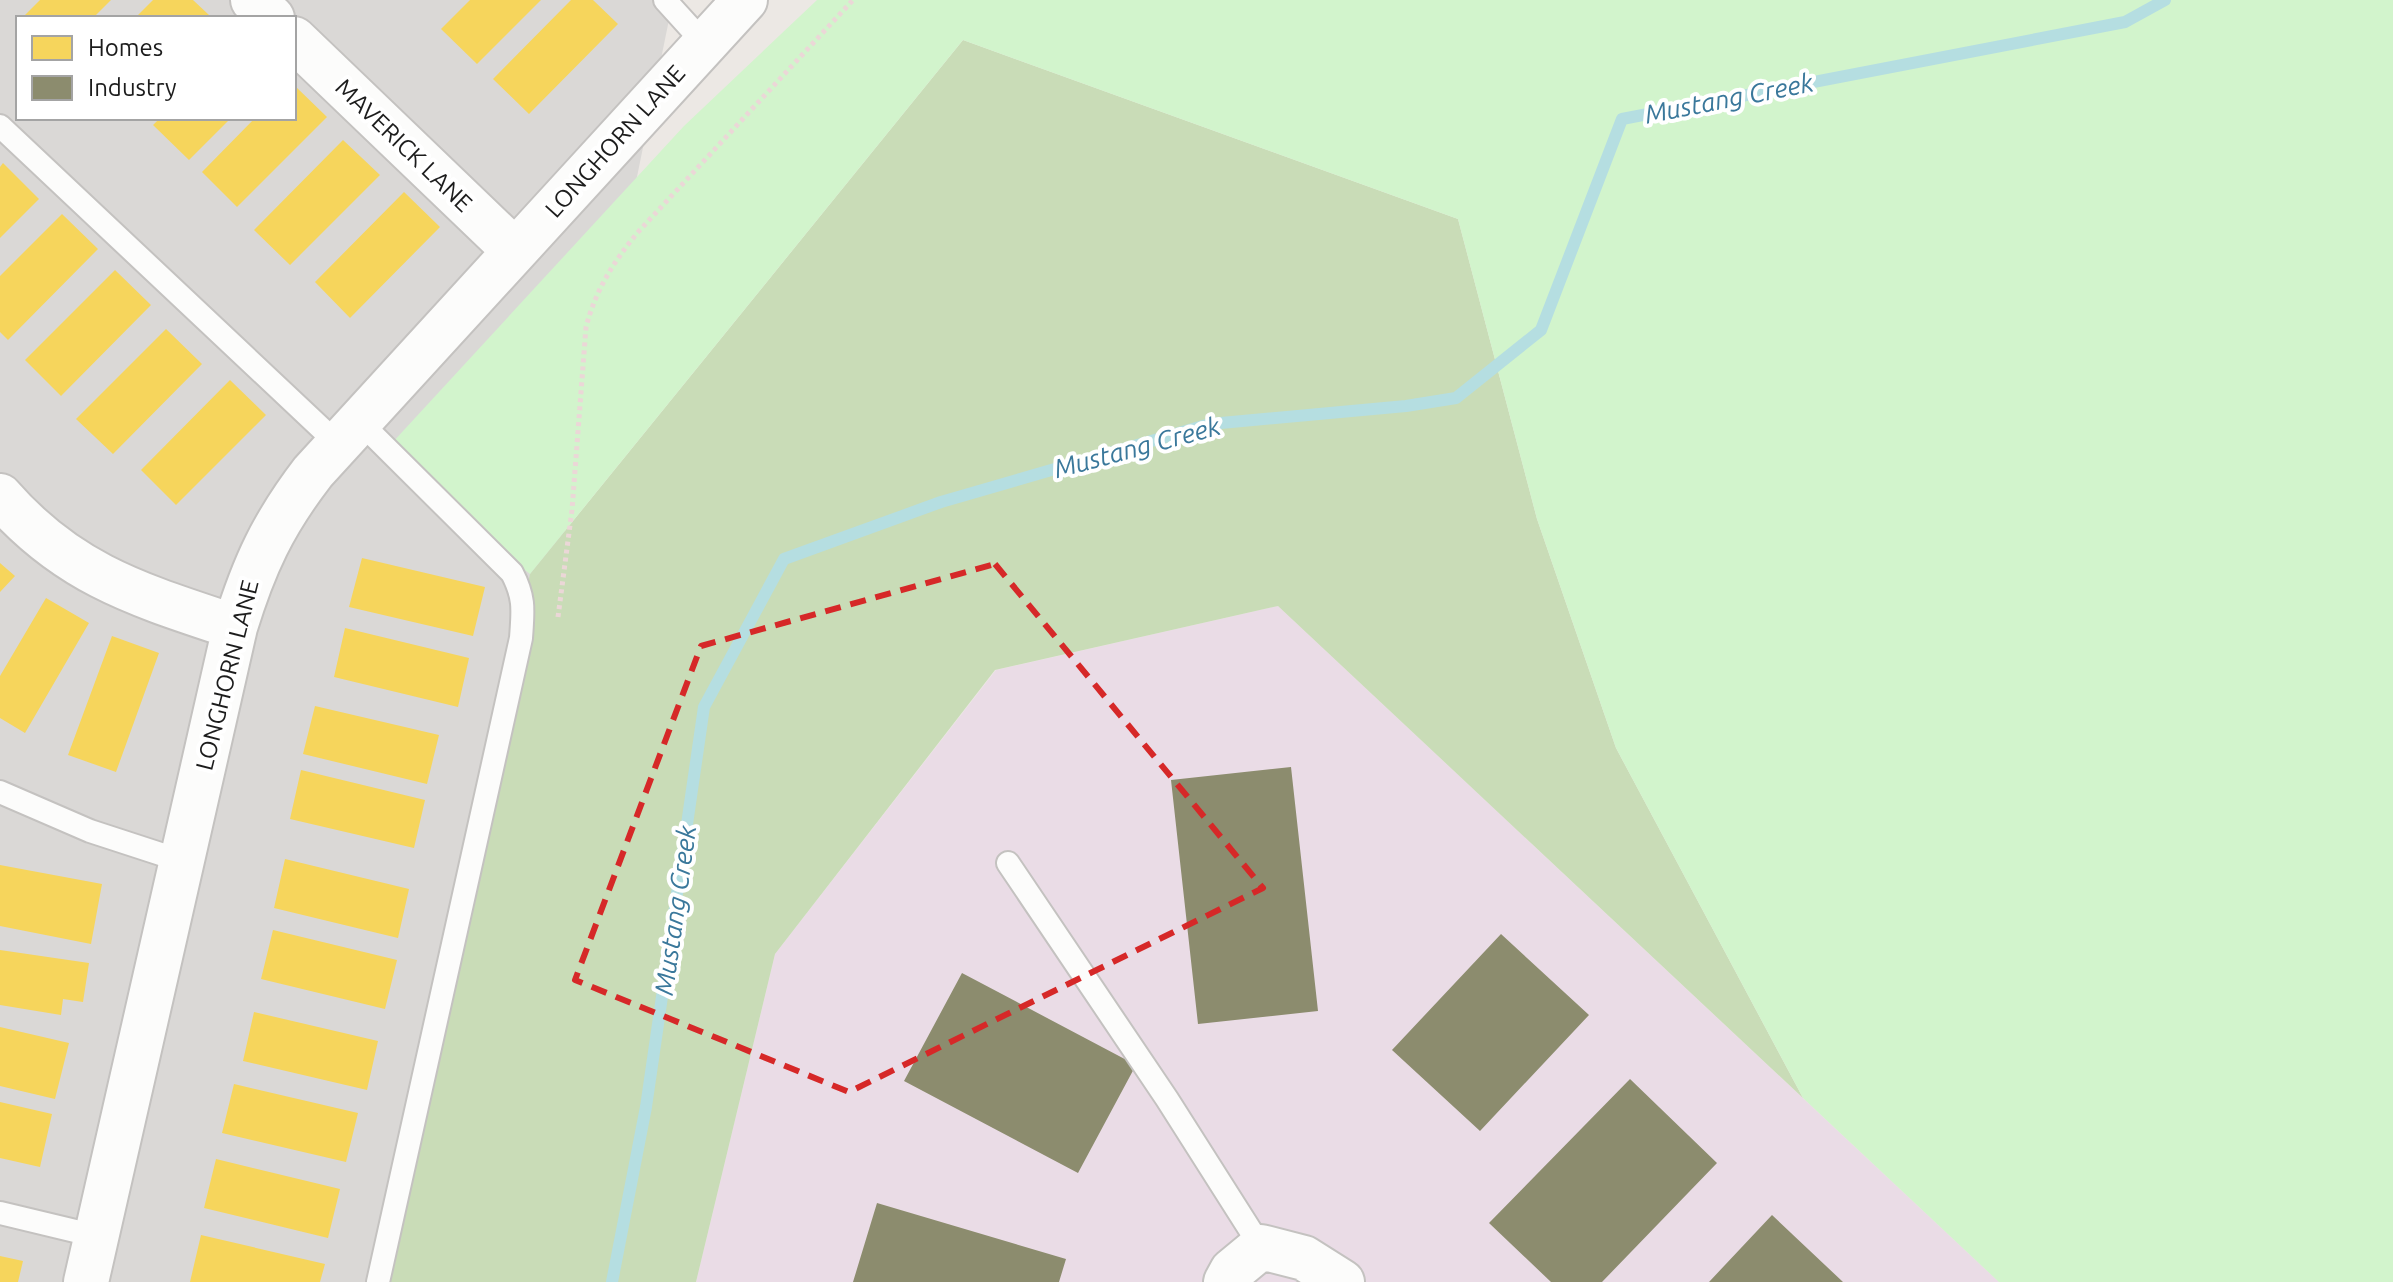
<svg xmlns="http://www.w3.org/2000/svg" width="2393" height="1282" font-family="Ubuntu,sans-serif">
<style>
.residential{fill:#dad8d6;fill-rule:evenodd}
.industrial{fill:#eadce6}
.forest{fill:#c9dcb7}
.park{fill:#d2f4cc}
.homes{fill:#f6d55c}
.industry{fill:#8c8c6e}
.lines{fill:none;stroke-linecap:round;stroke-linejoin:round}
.stream{stroke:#b5dee1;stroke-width:12}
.service-casing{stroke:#c4c2c0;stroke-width:26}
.minor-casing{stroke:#c4c2c0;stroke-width:48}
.path{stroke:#ebd7d7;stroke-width:5;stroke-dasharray:4 4;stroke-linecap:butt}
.service{stroke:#fcfcfb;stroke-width:22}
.minor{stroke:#fcfcfb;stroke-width:44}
.marked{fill:none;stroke:#d62828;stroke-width:6;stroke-dasharray:16 10;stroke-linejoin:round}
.labels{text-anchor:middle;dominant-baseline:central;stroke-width:8;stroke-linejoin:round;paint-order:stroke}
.street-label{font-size:24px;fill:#1c1c1c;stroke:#fff}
.water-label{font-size:26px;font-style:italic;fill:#3a789b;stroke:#fff}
</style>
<rect width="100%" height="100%" fill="#ece8e4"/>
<!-- residential -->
<path class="residential" d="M0,0H673L412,1282H0ZM18,18H294V118H18Z"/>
<!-- industrial -->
<path class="industrial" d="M1278,606L1999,1282H696L775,954L996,670Z"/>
<!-- forest -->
<path class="forest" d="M963,40L1458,219L1537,519L1616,748L1803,1098L1278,606L995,670L775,954L696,1282H384L530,574Z"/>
<!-- park -->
<path class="park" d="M817,0H2393V1282H1999L1803,1098L1616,748L1537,519L1458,219L963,40L530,574L380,456L684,126Z"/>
<!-- homes -->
<path class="homes" d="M40,0H111L93,18H27L24,16Z
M153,0H193L209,15L206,18H135Z
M470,0H541L477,64L441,29Z
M571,0H593L618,24L529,114L493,79Z
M294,85L327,117L237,207L202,172L255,118H294Z
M160,118H231L189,160L153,125Z
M343,140L380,175L290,265L254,230Z
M3,163L39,199L0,238V167Z
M404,192L440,227L350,318L315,282Z
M62,214L98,249L8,340L0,332V276Z
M115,270L151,305L61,396L25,360Z
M166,329L202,364L113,454L76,419Z
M230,380L266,415L176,505L141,470Z
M362,558L485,587L473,636L349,607Z
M0,563L15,576L0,592Z
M46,598L89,623L25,733L0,718V676Z
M345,628L469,658L458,707L334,677Z
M112,636L159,653L116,772L68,755Z
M315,706L439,735L427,784L303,754Z
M301,770L425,800L414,848L290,819Z
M285,859L409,889L398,938L274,908Z
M0,865L102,884L91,944L0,926Z
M273,930L397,960L385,1009L261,979Z
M0,950L89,963L83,1002L63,999L61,1015L0,1005Z
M254,1012L378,1041L367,1090L243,1061Z
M0,1027L69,1043L55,1099L0,1086Z
M234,1084L358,1113L346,1162L222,1133Z
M0,1102L52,1114L40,1167L0,1158Z
M216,1159L340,1189L328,1238L204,1208Z
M201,1235L325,1264L320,1282H190Z
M0,1256L23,1261L18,1282H0Z"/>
<!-- industry -->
<path class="industry" d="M1291,767L1318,1011L1198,1024L1171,780Z
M1501,934L1589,1015L1480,1131L1392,1050Z
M962,973L1136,1065L1078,1173L904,1081Z
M1630,1079L1717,1163L1602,1282H1551L1489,1223Z
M877,1203L1066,1259L1059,1282H853Z
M1772,1215L1843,1282H1709Z"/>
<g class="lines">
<!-- stream -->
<path class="stream" d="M612,1282L646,1107L704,707L784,559L941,502L1210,424L1406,406L1456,398L1541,330L1622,119L2125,22L2165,0"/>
<defs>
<path id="service" d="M665,0L704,43
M0,126L339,445
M360,422L512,573C525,598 523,610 521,638L378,1282
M0,792L90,831L182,861
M1008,863L1167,1099L1261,1247
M0,1213L96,1236"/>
<path id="minor" d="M253,0L272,18
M294,39L515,251
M0,496C69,575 139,595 235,627
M86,1282L235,627C254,565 273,524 313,472L745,0
M1226,1282L1232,1271L1261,1247L1304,1258L1342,1282"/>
</defs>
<!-- service casing -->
<use href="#service" class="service-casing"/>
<!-- minor casing -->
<use href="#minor" class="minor-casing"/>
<!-- path -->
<path class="path" d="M558,617L572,510L586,327C596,289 614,261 639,231L853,0"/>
<!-- service -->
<use href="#service" class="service"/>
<!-- minor -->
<use href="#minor" class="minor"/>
</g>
<!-- marked area -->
<path class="marked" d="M995,564L1263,888L849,1092L575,980L701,646Z"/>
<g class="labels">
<!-- street labels -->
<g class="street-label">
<text transform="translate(615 141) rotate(-48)">LONGHORN LANE</text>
<text transform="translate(404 145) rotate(44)">MAVERICK LANE</text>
<text transform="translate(227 675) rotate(-76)">LONGHORN LANE</text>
</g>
<!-- water labels -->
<g class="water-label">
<text transform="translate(1729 98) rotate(-11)">Mustang Creek</text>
<text transform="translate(1137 447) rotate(-15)">Mustang Creek</text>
<text transform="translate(675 910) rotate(-82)">Mustang Creek</text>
</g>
</g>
<!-- legend -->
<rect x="16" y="16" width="280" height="104" fill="#ffffff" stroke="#a4a4a4" stroke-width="2"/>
<rect x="32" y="36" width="40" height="24" fill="#f6d55c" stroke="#a4a4a4" stroke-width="2"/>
<text x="88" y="56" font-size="24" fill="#1c1c1c">Homes</text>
<rect x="32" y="76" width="40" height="24" fill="#8c8c6e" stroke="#a4a4a4" stroke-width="2"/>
<text x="88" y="96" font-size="24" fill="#1c1c1c">Industry</text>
</svg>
